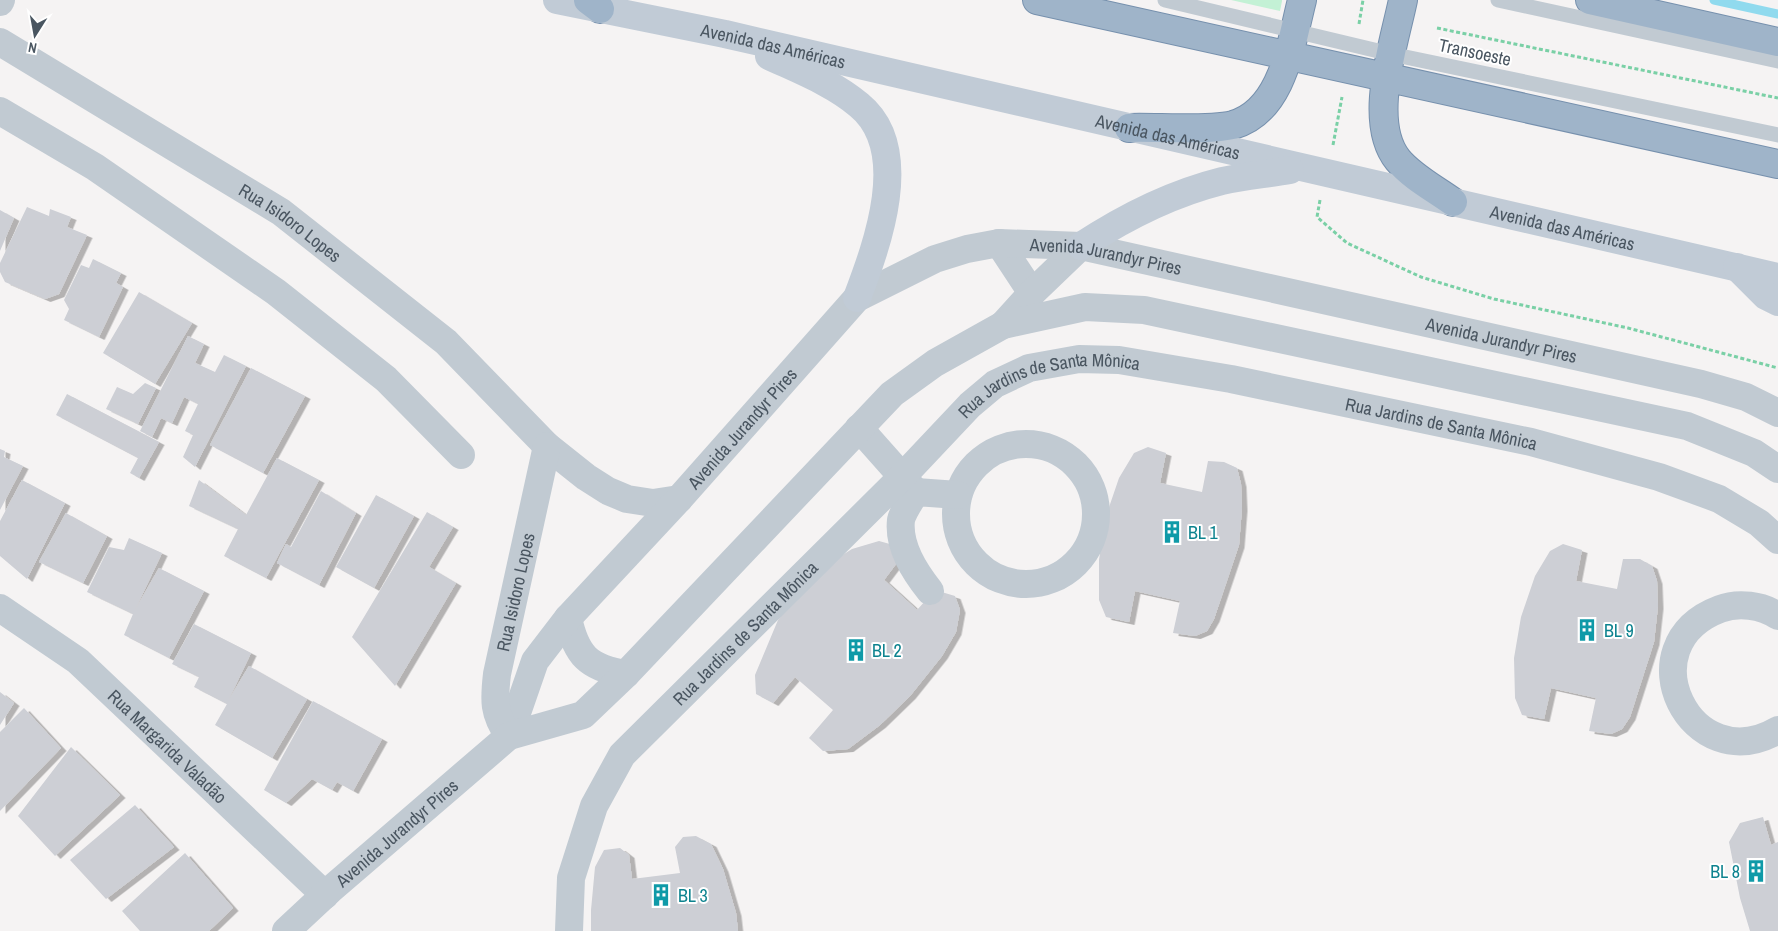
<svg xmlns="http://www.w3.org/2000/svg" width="1778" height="931" font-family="'Archivo Narrow',sans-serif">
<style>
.green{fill:#c3f1d5}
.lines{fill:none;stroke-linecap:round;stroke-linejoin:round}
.stream{stroke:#90daee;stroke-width:9}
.building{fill:#cdcfd5;filter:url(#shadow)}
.trunk-casing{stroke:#7690ad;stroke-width:30}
.path{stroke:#7ad0a6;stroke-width:3;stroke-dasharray:4 2.5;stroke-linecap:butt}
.service{stroke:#c1cad2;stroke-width:15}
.minor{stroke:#c1cad2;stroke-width:28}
.secondary{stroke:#c1cbd6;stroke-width:28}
.trunk{stroke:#9fb4c9;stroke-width:28}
.labels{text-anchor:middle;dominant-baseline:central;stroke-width:4;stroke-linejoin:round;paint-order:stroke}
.street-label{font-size:18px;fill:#4a5661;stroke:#fff}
.culture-label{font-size:18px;fill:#0d838f;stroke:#fff;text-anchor:start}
</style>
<defs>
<filter id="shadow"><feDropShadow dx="5.5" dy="3" stdDeviation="0" flood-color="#0004"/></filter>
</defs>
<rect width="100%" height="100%" fill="#f5f3f3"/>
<!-- green -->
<path class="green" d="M1231,0H1282V1L1280,11Z"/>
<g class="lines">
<!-- stream -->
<path class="stream" d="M1714,0L1778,14"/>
</g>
<!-- building -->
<path class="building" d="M27,207L49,216L50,209L71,217L67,227L87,235L59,294L45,299L5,282L0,272V263Z
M0,210L14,218L0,251Z
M93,259L121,273L116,283L123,287L99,337L64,320L69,309L64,300L81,265L89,268Z
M139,292L192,323L155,384L103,353Z
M188,336L204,344L195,363L215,372L224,355L246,366L195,467L183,457L193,435L185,431L198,404L184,397L172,423L161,418L152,437L140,431Z
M251,368L305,396L263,473L210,445Z
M145,383L156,388L138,424L106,409L117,387L133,394Z
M67,394L159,442L139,478L130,473L138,458L56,415Z
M1148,447L1166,453L1160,483L1202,492L1208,461L1224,462L1237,468L1241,484L1242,508L1239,545L1214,619L1207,631L1195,636L1173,633L1180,601L1135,591L1129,622L1106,617L1099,600V560L1105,519L1119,478L1134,453Z
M0,449L5,451L4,457L23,466L0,510Z
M277,458L319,480L266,578L224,556L238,529L189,506L199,480L246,515Z
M22,480L65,503L27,579L0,556V521Z
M321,491L356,513L319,585L277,563L286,544L291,547Z
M376,495L414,516L374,588L336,567Z
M427,512L453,527L429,567L456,583L395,686L352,637Z
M66,513L107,536L83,583L39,562Z
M129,538L162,553L135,610L159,568L204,591L169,658L124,635L133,614L87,592L109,547L124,550Z
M879,541L897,546L899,560L884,580L917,610L935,590L955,596L960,610L956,632L942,656L910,696L880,725L848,749L823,751L809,738L833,710L795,677L773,703L756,694L755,675L778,620L817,571L852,549Z
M1563,544L1582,550L1576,581L1617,589L1623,559H1640L1652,566L1657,581L1658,606L1654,642L1630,717L1622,729L1611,734L1589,731L1596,698L1551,688L1544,719L1522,715L1515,698L1514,658L1521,617L1535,576L1550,551Z
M194,624L251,653L228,701L249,666L307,699L272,758L215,725L227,704L194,687L199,677L172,664Z
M0,692L14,703L0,725Z
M313,701L382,739L353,791L337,782L332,790L312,779L286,803L264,790Z
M24,708L61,748L0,811V732Z
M71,747L120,795L55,856L18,816Z
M135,805L174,847L106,899L70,860Z
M1763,817L1771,845L1778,842V931H1750L1740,898L1729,842L1740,823Z
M696,836L711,844L723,869L736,913L738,931H591V910L595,867L604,850L620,848L629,855L632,879L680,873L675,847L683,837Z
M185,853L233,908L209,931H140L122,911Z"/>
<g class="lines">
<defs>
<path id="trunk" d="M588,0L600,9
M1037,0L1778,164
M1403,0C1394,44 1367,122 1398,160C1412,177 1435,189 1453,202
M1590,0L1778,42
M1129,128C1156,127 1208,131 1233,125C1283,111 1291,43 1302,0"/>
</defs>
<!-- trunk casing -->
<use href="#trunk" class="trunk-casing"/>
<!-- path -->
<path class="path" d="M1359,24L1363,0
M1437,28L1778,98
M1333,145L1342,97
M1320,200L1317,217L1347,243L1421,277L1494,299L1628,328L1778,368"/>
<!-- service -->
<path class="service" d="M1165,0L1391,54L1778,135
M1498,0L1778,61"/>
<!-- minor -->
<g class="minor">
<path d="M0,2L1,0"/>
<path id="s1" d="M0,42L281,212L446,342L547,446L586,477L608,491L627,499L653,503L679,499"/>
<path d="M0,111L95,167L276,292L386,379L461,455"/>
<path d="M999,243L1032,293"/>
<path d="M1003,325L1032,293L1081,246"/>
<path d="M859,428L914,490"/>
<circle cx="1026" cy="514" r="70"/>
<path d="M930,591C914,571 898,546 901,520C903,511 911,500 916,492L958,495"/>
<path id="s2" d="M0,608L78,661L325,895"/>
<path d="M1778,616C1762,605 1738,602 1720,609C1624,645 1691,781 1778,730"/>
<path d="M568,618C576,655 588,668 626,674"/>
<path id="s3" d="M509,736L535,661L568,618L679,499L857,298L935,259L967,249L999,243L1081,246L1701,384L1746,397L1778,413"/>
<path id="s4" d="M509,736C493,713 494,700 497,674L547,446"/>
<path id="s5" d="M286,931L330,890L509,736L583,715L626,674L892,394L935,363L1003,325L1085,307L1144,310L1687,426L1754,453L1778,469"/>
<path id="s6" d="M569,931L571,878L594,806L622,755L903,476L970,405L995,384L1029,368L1079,359L1119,360L1231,379L1531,442L1659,477L1719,499L1759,523L1778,540"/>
</g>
<!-- secondary -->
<g class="secondary">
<path id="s7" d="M557,0L725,34L1778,277"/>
<path d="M769,56C799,70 833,83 859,105C913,149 877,245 857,298"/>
<path d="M1081,246C1125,217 1170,194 1222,181C1244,176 1268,174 1290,170"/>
<path d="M1737,267L1766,296L1778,302"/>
</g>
<!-- trunk -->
<use href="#trunk" class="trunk"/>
</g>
<!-- icons -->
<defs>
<symbol id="building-bare" viewBox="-9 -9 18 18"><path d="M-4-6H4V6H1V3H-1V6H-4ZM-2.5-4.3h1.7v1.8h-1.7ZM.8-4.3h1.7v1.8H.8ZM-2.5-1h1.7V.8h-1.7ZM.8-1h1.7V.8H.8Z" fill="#0f9aa8" stroke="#fff" stroke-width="2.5" paint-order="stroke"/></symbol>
</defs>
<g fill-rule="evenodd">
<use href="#building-bare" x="1156" y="516" width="32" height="32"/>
<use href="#building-bare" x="1571" y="614" width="32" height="32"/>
<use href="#building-bare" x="840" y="634" width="32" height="32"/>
<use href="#building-bare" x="1740" y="855" width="32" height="32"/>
<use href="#building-bare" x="645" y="879" width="32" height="32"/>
</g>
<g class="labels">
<!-- street labels -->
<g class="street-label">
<text stroke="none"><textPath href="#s7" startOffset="221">Avenida das Américas</textPath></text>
<text transform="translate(1475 52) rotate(12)">Transoeste</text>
<text stroke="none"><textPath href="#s7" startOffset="626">Avenida das Américas</textPath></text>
<text stroke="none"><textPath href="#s1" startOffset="342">Rua Isidoro Lopes</textPath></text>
<text stroke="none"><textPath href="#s7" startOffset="1031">Avenida das Américas</textPath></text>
<text stroke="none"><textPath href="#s3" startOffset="826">Avenida Jurandyr Pires</textPath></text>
<text stroke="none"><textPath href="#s3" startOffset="1231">Avenida Jurandyr Pires</textPath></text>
<text stroke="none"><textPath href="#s6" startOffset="765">Rua Jardins de Santa Mônica</textPath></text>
<text stroke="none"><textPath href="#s6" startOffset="1170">Rua Jardins de Santa Mônica</textPath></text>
<text stroke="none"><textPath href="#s3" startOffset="391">Avenida Jurandyr Pires</textPath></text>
<text stroke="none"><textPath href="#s4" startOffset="149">Rua Isidoro Lopes</textPath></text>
<text stroke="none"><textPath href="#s6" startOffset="360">Rua Jardins de Santa Mônica</textPath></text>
<text stroke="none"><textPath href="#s2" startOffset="218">Rua Margarida Valadão</textPath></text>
<text stroke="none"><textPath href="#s5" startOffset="148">Avenida Jurandyr Pires</textPath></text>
</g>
<!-- culture labels -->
<g class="culture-label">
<text x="1188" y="532">BL 1</text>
<text x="1604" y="630">BL 9</text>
<text x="872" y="650">BL 2</text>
<text x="1740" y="871" text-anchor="end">BL 8</text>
<text x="678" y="895">BL 3</text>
</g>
</g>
<!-- north arrow -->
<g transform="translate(35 35) rotate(191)" stroke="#ffffff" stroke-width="4" paint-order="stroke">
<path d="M0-4L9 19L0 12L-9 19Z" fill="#4a5661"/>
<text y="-8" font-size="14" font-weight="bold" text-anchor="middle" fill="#4a5661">N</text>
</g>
</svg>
